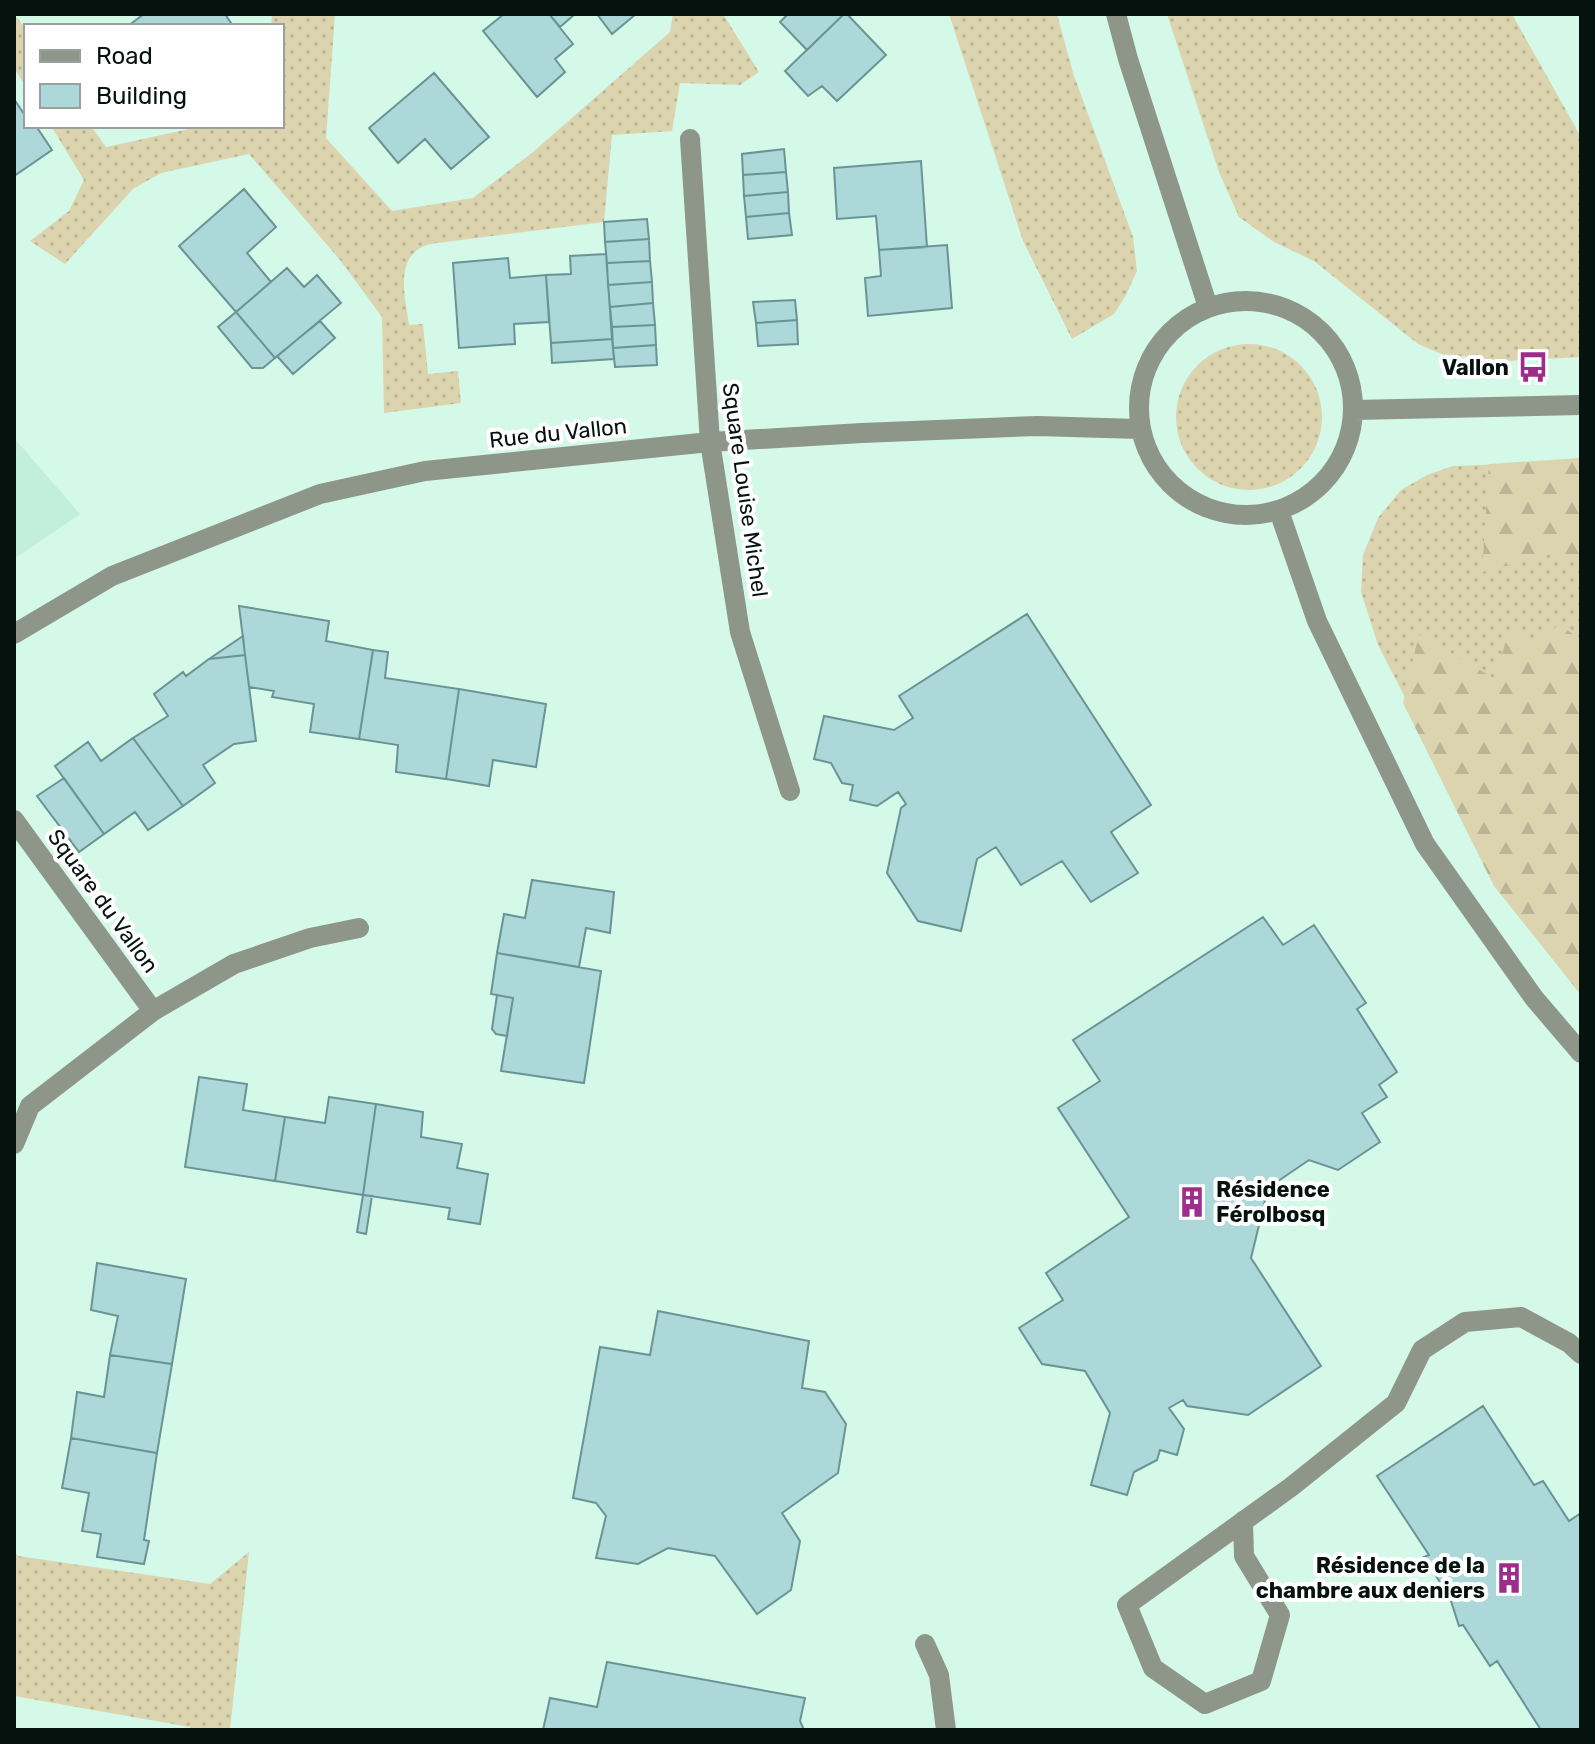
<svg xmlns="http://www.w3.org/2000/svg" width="1595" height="1744" font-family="Rubik,sans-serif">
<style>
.built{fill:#c2efdb}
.grass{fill:url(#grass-dots)}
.forest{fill:url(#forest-firs)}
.building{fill:#add8da;stroke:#6a9394;stroke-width:2}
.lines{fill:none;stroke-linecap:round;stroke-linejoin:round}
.minor{stroke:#8e9589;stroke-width:20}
.labels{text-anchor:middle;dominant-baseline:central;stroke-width:8;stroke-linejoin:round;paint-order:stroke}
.poi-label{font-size:22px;font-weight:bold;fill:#05120d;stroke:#fff;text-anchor:end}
.street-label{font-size:22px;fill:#05120d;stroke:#fff}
</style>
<defs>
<pattern id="grass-dots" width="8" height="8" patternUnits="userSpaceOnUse" patternTransform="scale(2)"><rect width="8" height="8" fill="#dbd4af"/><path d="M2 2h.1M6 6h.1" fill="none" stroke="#bab595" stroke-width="1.8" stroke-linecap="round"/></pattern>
<pattern id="forest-firs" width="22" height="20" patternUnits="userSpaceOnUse" patternTransform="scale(2)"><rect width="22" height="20" fill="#dbd4af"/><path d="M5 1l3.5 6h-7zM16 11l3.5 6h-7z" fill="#bab595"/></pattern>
</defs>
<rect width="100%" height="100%" fill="#d4f9e8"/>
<!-- built -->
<path class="built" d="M14,438L80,514L14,559Z"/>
<!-- grass -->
<path class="grass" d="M14,14L26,29V87L14,68Z
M272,14H335L326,138L392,211L473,198L533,152L670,32L673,14H723L759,72L740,85L680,83L672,131L612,135L604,222L445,242C437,243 427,244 420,248C395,263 406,301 409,325L423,324L428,374L458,371L461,403L384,413L382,317L340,260L249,154L161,173L133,189L65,264L30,241L69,211L84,180L51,126H91L106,147L203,126H282V26H271Z
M949,14H1057L1073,73L1133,237L1137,271L1126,295L1114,314L1072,339L1023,241Z
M1167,14H1512L1581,137V357L1506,361L1442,354L1418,344L1314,261L1274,242L1239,217L1219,172Z
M1176 417a73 73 0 1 1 146 0a73 73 0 1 1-146 0Z
M1581,461V974L1494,869L1378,645L1361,592L1363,555L1378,518L1401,490L1427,475L1453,466Z
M14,1551L18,1556L210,1584L249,1552L230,1730H193L190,1727L14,1696Z"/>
<!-- forest -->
<path class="forest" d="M1581,458V563L1552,554L1482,572L1489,464Z
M1559,625L1581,639V995L1494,886L1403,703L1419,634L1495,679L1509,630L1533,642Z"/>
<!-- building -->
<path class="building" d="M144,14H225L233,26H128Z
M504,14H549L573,44L555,59L565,72L537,97L483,31Z
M549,14H575L560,27Z
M597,14H636L612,34Z
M788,14H844L807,50L780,22Z
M844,14H847L886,55L837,101L822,86L808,96L785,71Z
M434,73L489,137L451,169L425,139L398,163L369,128Z
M14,99L24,114L26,111V126H36L52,150L14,176Z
M784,149L786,172L743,175L742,154Z
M921,161L927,247L879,250L876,216L837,219L834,168Z
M786,172L788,192L744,196L743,175Z
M244,189L276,227L247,253L271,282L236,312L179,246Z
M788,192L789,213L746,217L744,196Z
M789,213L792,235L748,239L746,217Z
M647,219L649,239L605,242L604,222Z
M649,239L650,261L607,263L605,242Z
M947,245L952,308L868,316L865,278L881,276L879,250Z
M606,254L612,339L551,343L546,275L571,274L570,256Z
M508,258L510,278L546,275L549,322L514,324L515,344L459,348L453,263Z
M650,261L652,282L608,285L607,263Z
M287,268L304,287L317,275L341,303L275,358L236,312Z
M652,282L653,303L610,307L608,285Z
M795,300L797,320L756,323L753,302Z
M653,303L655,325L612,327L610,307Z
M236,312L275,358L263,368H252L218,327Z
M797,320L798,344L758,346L756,323Z
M320,321L335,338L293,374L277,356Z
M655,325L656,345L613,348L612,327Z
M612,339L614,359L552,363L551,343Z
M656,345L657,365L615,367L613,348Z
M239,606L329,621L326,641L373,650L359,739L310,732L314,704L272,697L274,691L249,687Z
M1027,614L1151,805L1111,832L1138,873L1091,902L1062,861L1021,885L996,847L977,859L961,931L918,921L887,873L901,808L906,804L898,792L877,806L850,800L853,785L842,783L831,763L814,759L824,716L894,730L913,718L899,696Z
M243,636L245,655L209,659Z
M373,650L388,652L385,678L459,689L446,779L396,772L398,745L359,739Z
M245,655L256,741L234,744L203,765L215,783L183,806L133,738L168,716L154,694L183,672L186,676L209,659Z
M459,689L546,704L536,767L493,760L489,786L446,779Z
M133,738L183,806L148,830L135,812L104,834L55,766L88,742L101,761Z
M64,778L104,834L79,852L37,796Z
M532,880L614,892L610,933L586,928L579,967L497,953L504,914L525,918Z
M1263,917L1283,945L1314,925L1366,1003L1357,1009L1397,1072L1379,1085L1387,1097L1362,1113L1380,1142L1338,1170L1309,1160L1268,1188L1251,1258L1321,1366L1248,1415L1187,1406L1183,1400L1169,1408L1184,1429L1177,1455L1160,1450L1157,1460L1134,1472L1127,1495L1091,1485L1110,1413L1085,1371L1042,1364L1019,1328L1063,1300L1046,1273L1129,1217L1058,1108L1100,1081L1073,1040Z
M497,953L601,971L584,1083L501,1071L513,998L491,994Z
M497,995L513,998L507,1036L496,1034L492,1029Z
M199,1077L247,1084L243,1110L285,1117L275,1181L185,1167Z
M329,1097L376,1104L363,1195L275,1181L285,1117L325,1123Z
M376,1104L423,1112L421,1137L462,1144L457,1168L488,1174L480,1224L448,1219L450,1208L363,1195Z
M363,1195L372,1196L366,1234L357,1232Z
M97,1263L186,1279L172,1364L110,1355L118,1316L91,1310Z
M658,1311L809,1341L802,1388L825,1392L846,1424L838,1473L782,1513L800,1541L791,1590L757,1614L715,1556L668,1548L638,1564L596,1558L606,1516L596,1503L573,1498L600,1347L650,1355Z
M110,1355L172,1364L157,1453L71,1438L77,1392L104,1397Z
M1483,1406L1534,1485L1543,1481L1569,1521L1581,1513V1730H1541L1497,1661L1490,1666L1463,1625L1459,1626L1450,1598L1424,1557L1429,1555L1377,1476Z
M71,1438L157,1453L144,1540L149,1541L144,1564L97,1557L101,1534L82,1531L89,1493L62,1488Z
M607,1662L805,1698L800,1721L804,1730H543L550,1698L597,1707Z"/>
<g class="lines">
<!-- minor -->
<path class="minor" d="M1116,14L1128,59L1208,307
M690,139L710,442L740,632L790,791
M1139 408a107 107 0 1 1 214 0a107 107 0 1 1-214 0Z
M1354,410L1581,405
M1279,511L1317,621L1425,844L1534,998L1581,1053
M14,634L112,576L320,494L425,471L710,442L862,433L1037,426L1139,429
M14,820L153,1011L30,1106L14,1144
M153,1011L234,964L310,938L359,928
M1243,1521L1244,1556L1280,1615L1261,1681L1205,1704L1153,1668L1127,1605L1291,1487L1396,1403L1422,1350L1465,1322L1521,1317L1569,1343L1581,1354
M925,1644L939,1675L946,1730"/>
</g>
<!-- icons -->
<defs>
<symbol id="bus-bare" viewBox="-9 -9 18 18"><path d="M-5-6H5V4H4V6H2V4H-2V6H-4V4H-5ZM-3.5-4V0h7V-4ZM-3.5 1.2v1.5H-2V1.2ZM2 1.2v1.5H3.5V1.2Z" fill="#9d2d8b" stroke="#fff" stroke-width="2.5" paint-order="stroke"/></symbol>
<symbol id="building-bare" viewBox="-9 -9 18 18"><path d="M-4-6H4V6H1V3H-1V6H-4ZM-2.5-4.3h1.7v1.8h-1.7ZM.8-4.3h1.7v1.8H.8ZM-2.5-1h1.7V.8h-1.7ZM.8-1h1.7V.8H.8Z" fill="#9d2d8b" stroke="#fff" stroke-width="2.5" paint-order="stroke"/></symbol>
</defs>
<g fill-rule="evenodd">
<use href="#bus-bare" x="1511" y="345" width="44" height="44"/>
<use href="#building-bare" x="1170" y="1180" width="44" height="44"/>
<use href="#building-bare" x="1487" y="1556" width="44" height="44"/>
</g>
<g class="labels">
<!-- poi labels -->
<g class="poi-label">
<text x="1509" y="367">Vallon</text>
<text x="1216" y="1189" text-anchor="start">Résidence<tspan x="1216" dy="25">Férolbosq</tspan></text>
<text x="1485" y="1565">Résidence de la<tspan x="1485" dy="25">chambre aux deniers</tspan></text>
</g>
<!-- street labels -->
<g class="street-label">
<text transform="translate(558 433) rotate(-6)">Rue du Vallon</text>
<text transform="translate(745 490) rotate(82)">Square Louise Michel</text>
<text transform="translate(103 901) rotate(54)">Square du Vallon</text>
</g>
</g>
<!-- border -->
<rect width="1595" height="1744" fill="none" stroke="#05120d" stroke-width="32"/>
<!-- legend -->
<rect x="24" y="24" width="260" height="104" fill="#ffffff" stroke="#9ba09e" stroke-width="2"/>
<rect x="40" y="50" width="40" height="12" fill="#8e9589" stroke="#9ba09e" stroke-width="2"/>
<text x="96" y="64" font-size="24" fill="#05120d">Road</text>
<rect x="40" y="84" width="40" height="24" fill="#add8da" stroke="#9ba09e" stroke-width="2"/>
<text x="96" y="104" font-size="24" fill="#05120d">Building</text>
</svg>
